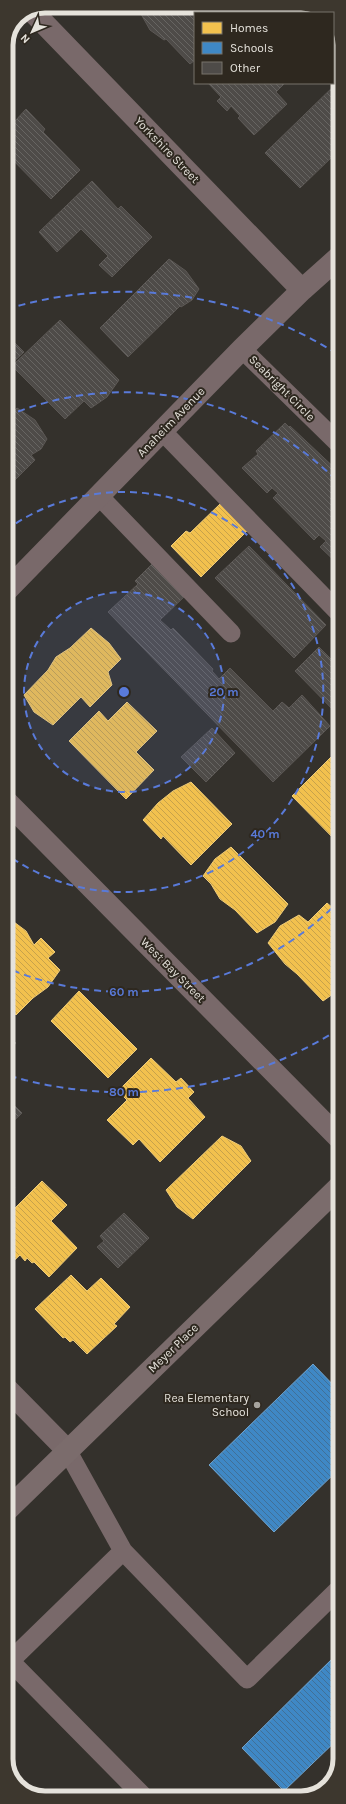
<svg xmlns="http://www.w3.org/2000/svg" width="346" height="1804" font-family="Karla,sans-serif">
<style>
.homes{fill:url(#homes-back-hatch);stroke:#eecb78}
.schools{fill:url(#schools-back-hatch);stroke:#71a3cc}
.building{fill:url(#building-back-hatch);stroke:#5c5855}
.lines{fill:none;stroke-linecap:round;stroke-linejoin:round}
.lane{stroke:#79696a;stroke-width:19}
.street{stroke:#79696a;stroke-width:22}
.secondary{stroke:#7b6c6c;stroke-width:22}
.ring{fill:none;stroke:#597ad9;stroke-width:2;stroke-dasharray:7 5}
.poi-dot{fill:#a7a49e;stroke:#2e281f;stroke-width:1.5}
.labels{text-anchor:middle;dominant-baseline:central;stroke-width:4;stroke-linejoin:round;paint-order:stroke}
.street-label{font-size:12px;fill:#e5e2db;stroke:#2e281f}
.poi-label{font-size:12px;fill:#e5e2db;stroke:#2e281f;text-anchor:end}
.rim{fill:none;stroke:#e5e2db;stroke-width:5}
.centre{fill:#597ad9;stroke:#2e281f;stroke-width:2}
.ring-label{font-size:12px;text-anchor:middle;font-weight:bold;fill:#597ad9;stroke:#2e281f;stroke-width:4;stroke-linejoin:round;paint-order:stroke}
</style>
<defs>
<pattern id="homes-back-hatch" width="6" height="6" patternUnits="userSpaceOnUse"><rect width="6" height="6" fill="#f2c14e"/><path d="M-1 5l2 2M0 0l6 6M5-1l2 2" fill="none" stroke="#c7a24b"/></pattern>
<pattern id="schools-back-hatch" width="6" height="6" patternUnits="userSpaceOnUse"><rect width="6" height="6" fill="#3f88c5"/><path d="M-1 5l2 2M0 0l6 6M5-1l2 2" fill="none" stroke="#417097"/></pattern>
<pattern id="building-back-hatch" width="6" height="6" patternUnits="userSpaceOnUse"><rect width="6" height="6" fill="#4e4b48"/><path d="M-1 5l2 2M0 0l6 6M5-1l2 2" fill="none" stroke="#676562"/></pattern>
</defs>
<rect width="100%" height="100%" fill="#34312c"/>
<!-- homes -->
<path class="homes" d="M220,504L247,531L201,577L171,546L186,531L190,533Z
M91,628L109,643L121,659L108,672L112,685L90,707L81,697L53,725L34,712L24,695L48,670L56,657L70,648Z
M127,702L157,731L136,752L154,770L126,799L69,741L99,711L108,721Z
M333,755L340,761V845L292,796Z
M191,782L232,824L191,865L163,836L161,839L143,820L158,803L173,791Z
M231,847L288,904L275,922L257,933L235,910L220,899L211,884L203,876L215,859Z
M327,903L340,914V941L332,949L340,957V989L323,1001L297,974L285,964L268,943L280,926L299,915L308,922Z
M14,922L26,931L34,945L41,938L55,952L48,958L60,970L48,987L33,998L16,1015L6,1005V931Z
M79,991L137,1049L108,1078L51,1021Z
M340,1016V1031L332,1023Z
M151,1058L176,1082L181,1078L194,1092L188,1098L205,1117L160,1162L139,1139L133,1145L107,1120L127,1100L118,1091Z
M222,1136L241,1146L251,1161L193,1219L177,1207L166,1190Z
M6,1178L15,1188L6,1196Z
M42,1181L67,1205L51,1221L77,1248L49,1277L34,1262L32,1263L27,1258L25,1261L20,1255L6,1268V1217Z
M71,1275L87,1291L101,1278L130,1307L114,1324L117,1326L87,1354L73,1340L70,1342L65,1337L63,1338L35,1309Z"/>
<!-- schools -->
<path class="schools" d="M313,1364L340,1392V1468L274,1532L209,1465Z
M340,1651V1737L284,1791L242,1748Z"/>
<!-- building -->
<path class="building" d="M134,6H191L198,13H195V60L190,64L166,39L164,40L150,30L141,14Z
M302,6H306L320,13H308Z
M339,81L340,153L336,157L334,155L300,188L265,153Z
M208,83H285L276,92L287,104L254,135L238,118L240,116L231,106L227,111L217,101L221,97Z
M6,95L12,101L6,110Z
M26,109L45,129L43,132L80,170L51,199L6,153V131Z
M92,181L118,209L121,206L152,237L112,277L99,265L108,256L81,229L57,252L39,232Z
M169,259L186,271L199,289L192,300L181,307L180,306L128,357L100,328Z
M60,320L119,380L107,397L91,408L84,401L65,419L12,366Z
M6,334L24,352L6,369Z
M17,408L35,420L47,439L41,449L31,455L35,460L6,489V419Z
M285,423L289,427L290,426L340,473V566L320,547L326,541L319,535L314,540L273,498L278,493L272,488L267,493L242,468L258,454L256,451Z
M249,546L326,625L294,658L215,578Z
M154,562L186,595L160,620L171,630L173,628L213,669L212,671L219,679L230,668L273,711L282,702L289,708L302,695L330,726L273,782L108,612L138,584L135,581Z
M319,647L340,668V717L295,671Z
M212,728L235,753L206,782L181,757Z
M6,1033L16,1043L6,1054Z
M6,1097L22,1113L6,1128Z
M124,1213L149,1238L118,1268L97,1247L104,1241L100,1236Z"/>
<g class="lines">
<!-- lane -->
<path class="lane" d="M242,349L340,445
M162,431L340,614
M99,496L231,633
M123,1551L247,1679L340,1588
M10,1661L145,1798
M6,1665L123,1551L67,1450"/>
<!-- street -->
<path class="street" d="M32,11L302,290
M6,591L242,349L302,290L340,256
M6,801L340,1139
M6,1388L67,1450"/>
<!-- secondary -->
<path class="secondary" d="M6,1511L340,1186"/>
</g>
<!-- distance rings -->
<circle cx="124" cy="692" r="100" fill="#597ad9" fill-opacity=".12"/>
<g class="ring">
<circle cx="124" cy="692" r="100"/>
<path d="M6 530A200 200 0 1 1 6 854"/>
<path d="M340 900A300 300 0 0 1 7 968M7 416A300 300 0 0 1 338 482"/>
<path d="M339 1029A400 400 0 0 1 7 1075M7 309A400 400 0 0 1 339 355"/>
</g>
<!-- markers -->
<circle class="poi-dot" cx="257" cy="1405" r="4"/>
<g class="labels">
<!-- street labels -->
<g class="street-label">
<text transform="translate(167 150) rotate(46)">Yorkshire Street</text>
<text transform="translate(282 388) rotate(45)">Seabright Circle</text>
<text transform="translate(171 422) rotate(-46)">Anaheim Avenue</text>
<text transform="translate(173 970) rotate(45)">West Bay Street</text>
<text transform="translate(173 1348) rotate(-44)">Meyer Place</text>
</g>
<!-- poi labels -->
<g class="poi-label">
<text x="249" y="1398">Rea Elementary<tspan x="249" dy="14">School</tspan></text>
</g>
</g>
<!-- crop -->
<path d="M0 0H346V1804H0ZM45 13H301A32 32 0 0 1 333 45V1759A32 32 0 0 1 301 1791H45A32 32 0 0 1 13 1759V45A32 32 0 0 1 45 13Z" fill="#3d372e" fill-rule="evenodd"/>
<path class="rim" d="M45 13H301A32 32 0 0 1 333 45V1759A32 32 0 0 1 301 1791H45A32 32 0 0 1 13 1759V45A32 32 0 0 1 45 13Z"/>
<circle cx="124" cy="692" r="6" class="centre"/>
<g class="ring-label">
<text x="224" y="696">20 m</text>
<text x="265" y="838">40 m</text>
<text x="124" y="996">60 m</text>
<text x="124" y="1096">80 m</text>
</g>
<!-- legend -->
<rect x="194" y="12" width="140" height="72" fill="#2e281f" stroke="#77726a"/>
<rect x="202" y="22" width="20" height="12" fill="#f2c14e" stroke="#77726a"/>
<text x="230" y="32" font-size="12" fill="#e5e2db">Homes</text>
<rect x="202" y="42" width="20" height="12" fill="#3f88c5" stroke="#77726a"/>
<text x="230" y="52" font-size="12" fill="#e5e2db">Schools</text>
<rect x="202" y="62" width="20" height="12" fill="#4e4b48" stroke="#77726a"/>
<text x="230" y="72" font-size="12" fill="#e5e2db">Other</text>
<!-- north arrow -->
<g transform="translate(32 32) rotate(226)" stroke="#2e281f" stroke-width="3" paint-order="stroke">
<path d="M0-3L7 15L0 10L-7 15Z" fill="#e5e2db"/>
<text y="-6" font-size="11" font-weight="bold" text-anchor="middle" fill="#e5e2db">N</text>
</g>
</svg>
